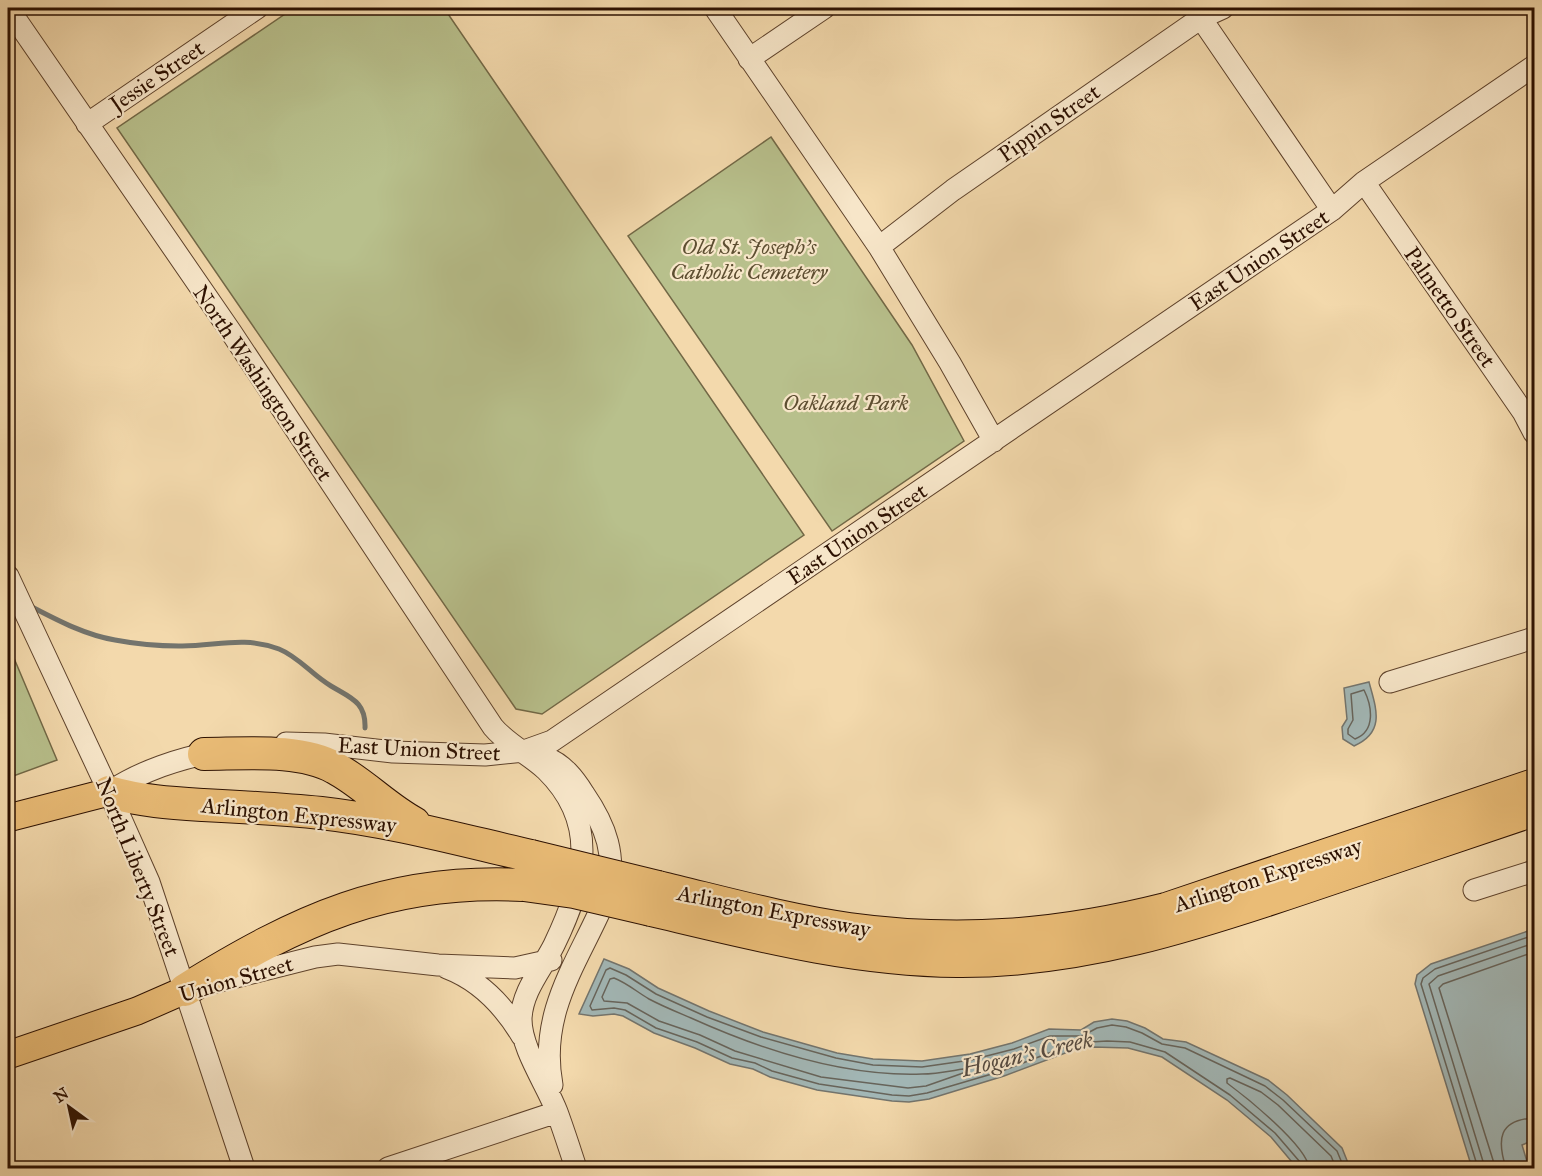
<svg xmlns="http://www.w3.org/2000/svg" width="1542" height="1176" font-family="'IM FELL Great Primer',serif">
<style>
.green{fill:#b8c08c;stroke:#726846;stroke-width:1.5}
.water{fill:#a2b7b6;stroke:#73746d;stroke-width:1.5}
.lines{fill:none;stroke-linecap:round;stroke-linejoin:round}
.shore{stroke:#67645b;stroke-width:1.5}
.stream{stroke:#73746d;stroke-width:5}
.minor-casing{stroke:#5e422b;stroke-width:23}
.major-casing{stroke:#2c1000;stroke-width:29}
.highway-casing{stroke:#2c1000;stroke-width:34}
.minor{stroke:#f7e6c9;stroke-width:21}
.major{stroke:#eabc76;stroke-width:27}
.highway{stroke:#eabc76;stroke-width:32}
.highway-bridge-casing{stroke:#2c1000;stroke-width:34;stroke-linecap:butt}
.highway-bridge{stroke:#eabc76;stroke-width:32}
.labels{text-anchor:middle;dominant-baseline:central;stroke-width:4.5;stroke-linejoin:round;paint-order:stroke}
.street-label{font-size:22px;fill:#2c1000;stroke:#f7e6c9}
.park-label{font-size:22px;font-style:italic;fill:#5d4e31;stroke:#f7e6c9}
.water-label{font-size:24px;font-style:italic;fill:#554a40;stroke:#f7e6c9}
</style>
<rect width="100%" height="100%" fill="#f3d9ac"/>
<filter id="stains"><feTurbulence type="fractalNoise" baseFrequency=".00333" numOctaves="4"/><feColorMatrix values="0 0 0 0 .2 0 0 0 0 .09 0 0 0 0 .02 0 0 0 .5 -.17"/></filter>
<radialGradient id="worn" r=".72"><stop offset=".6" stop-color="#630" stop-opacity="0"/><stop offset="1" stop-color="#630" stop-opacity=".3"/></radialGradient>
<!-- green -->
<path class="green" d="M294,8H444L804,535L542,714L516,709L117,128Z
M771,137L912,345L964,441L832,531L628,236Z
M8,644L57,760L8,778Z"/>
<!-- water -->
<path class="water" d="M1369,682C1376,708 1386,732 1354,746L1343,739L1342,727L1347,719L1344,688Z
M1534,929V1140L1522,1145L1529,1168H1472L1415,984L1417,975L1431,964Z
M604,959L629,969L658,988L709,1011L763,1032L837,1053L873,1059L922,1061L970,1054L1012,1043L1049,1029L1081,1030L1094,1022L1112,1019L1127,1021L1145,1028L1163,1039L1186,1042L1268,1080L1287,1095L1342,1148L1350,1168H1297L1271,1137L1227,1100L1162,1057L1128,1048L1093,1047L1076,1049L1004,1076L929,1099L909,1102L892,1101L817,1090L770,1077L753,1069L730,1064L695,1048L654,1033L623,1016L614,1014L593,1016L579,1014Z"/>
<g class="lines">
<!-- shore -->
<path class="shore" d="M1364,690C1372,706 1376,731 1355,739L1348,734V729L1353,720L1351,694Z
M614,978C627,983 637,992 649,999C662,1006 677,1012 691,1018C762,1050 843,1077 922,1074C936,1074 950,1071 963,1069L966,1072L926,1086L908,1088L821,1077L735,1051L700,1035L659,1021L627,1003L604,1001L602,997L610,979Z
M1301,1168L1300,1162L1275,1133L1230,1095L1165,1052L1130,1042L1107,1041L1075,1043L1002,1071L927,1093L909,1096L892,1095L819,1084L772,1071L755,1063L732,1058L697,1042L656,1028L625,1010L614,1008L592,1010L590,1006L606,970L610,968L626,975L656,994L707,1017L761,1037L836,1058L873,1065L922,1067L971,1060L1014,1049L1050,1036H1082L1097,1028L1112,1025L1126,1027L1142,1033L1162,1044L1185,1048L1265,1086L1283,1100L1337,1151L1344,1168
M1309,1168C1307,1146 1246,1097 1227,1083V1079L1230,1078L1261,1092L1278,1105L1331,1156L1336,1168
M1478,1168L1421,984L1423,978L1435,969L1534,935
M1485,1168L1429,984L1438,976L1534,943
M1494,1168L1493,1160L1439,988L1443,984L1534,952
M1506,1168C1497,1140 1498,1120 1534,1118"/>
<!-- stream -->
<path class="stream" d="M30,606C57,620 85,635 115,640C136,644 158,646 179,646C214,647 242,635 279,649C299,657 312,675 331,686C351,698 366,702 365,728"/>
<defs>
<path id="minor" d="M8,8L231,332L493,727C508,745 529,754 546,770C601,824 584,883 554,945C542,969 522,991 521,1019C521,1049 547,1085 557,1112C564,1131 570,1150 576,1168
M715,8L879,247L950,363L994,441
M1194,8L1332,210
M749,59L824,8
M87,124L257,8
M1364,182L1523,412L1534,433
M879,247L953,190L1201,18L1223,8
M8,576L109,792L149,882L244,1168
M1390,682L1534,638
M286,743L324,744L393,752L485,755L524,751L552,741L1332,210L1364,182L1534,66
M545,757C563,764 574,778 584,794C606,826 617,856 607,895C580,960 538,1010 552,1085
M109,792C143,770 178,759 217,751
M1474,890L1534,871
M447,968C481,981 504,1006 522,1036
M212,983L315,957L338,954L438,965L515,968L551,960
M388,1168L557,1112"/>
<path id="major" d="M8,818L109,792
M8,1055L137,1011L185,990"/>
<path id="highway" d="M204,754C243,754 300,748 335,768C363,783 386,808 414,823
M109,792C140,801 172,803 203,805C243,807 282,809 321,813C392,821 461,840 531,856
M658,887C721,902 785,920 849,929C958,944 1059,936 1166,909L1534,785
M651,910C753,934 852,960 957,961C1080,962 1194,925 1309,886C1384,861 1459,835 1534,810
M185,990C298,920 388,878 524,885"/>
</defs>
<!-- minor casing -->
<use href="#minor" class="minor-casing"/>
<!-- major casing -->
<use href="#major" class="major-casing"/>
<!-- highway casing -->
<use href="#highway" class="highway-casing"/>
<!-- minor -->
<use href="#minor" class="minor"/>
<!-- major -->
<use href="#major" class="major"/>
<!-- highway -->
<use href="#highway" class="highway"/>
<defs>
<path id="highway-bridge" d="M531,856L658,887
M524,885L574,892L651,910"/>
</defs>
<!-- highway-bridge casing -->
<use href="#highway-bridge" class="highway-bridge-casing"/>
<!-- highway-bridge -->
<use href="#highway-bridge" class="highway-bridge"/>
</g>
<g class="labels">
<!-- street labels -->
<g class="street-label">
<text transform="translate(157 76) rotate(-34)">Jessie Street</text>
<text transform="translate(1049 123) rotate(-35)">Pippin Street</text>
<text transform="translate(1259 260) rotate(-34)">East Union Street</text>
<text transform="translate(1450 307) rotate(55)">Palmetto Street</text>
<text transform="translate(263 383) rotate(56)">North Washington Street</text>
<text transform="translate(857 534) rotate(-34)">East Union Street</text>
<text transform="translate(419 749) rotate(3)">East Union Street</text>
<text transform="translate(299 815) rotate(6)">Arlington Expressway</text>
<text transform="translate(138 867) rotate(68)">North Liberty Street</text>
<text transform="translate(1268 875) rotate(-18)">Arlington Expressway</text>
<text transform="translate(774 911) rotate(11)">Arlington Expressway</text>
<text transform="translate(236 979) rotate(-16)">Union Street</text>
</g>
<!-- park labels -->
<g class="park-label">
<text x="749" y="246">Old St. Joseph's<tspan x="749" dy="25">Catholic Cemetery</tspan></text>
<text x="846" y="402">Oakland Park</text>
</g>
<!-- water labels -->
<g class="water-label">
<text transform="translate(1027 1054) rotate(-13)">Hogan's Creek</text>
</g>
</g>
<!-- margin -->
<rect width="1542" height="1176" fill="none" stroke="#f3d9ac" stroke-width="30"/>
<rect x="9" y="9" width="1524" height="1158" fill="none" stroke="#2c1000" stroke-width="3"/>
<rect x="15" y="15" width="1512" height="1146" fill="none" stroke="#2c1000" stroke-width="1.5"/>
<!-- north arrow -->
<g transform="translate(69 1107) rotate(327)" stroke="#f7e6c9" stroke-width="4.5" paint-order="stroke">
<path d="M0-4.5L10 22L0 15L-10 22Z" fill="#2c1000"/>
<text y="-9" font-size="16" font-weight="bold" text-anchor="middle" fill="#2c1000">N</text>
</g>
<rect width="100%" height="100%" filter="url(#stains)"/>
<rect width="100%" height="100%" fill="url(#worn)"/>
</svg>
